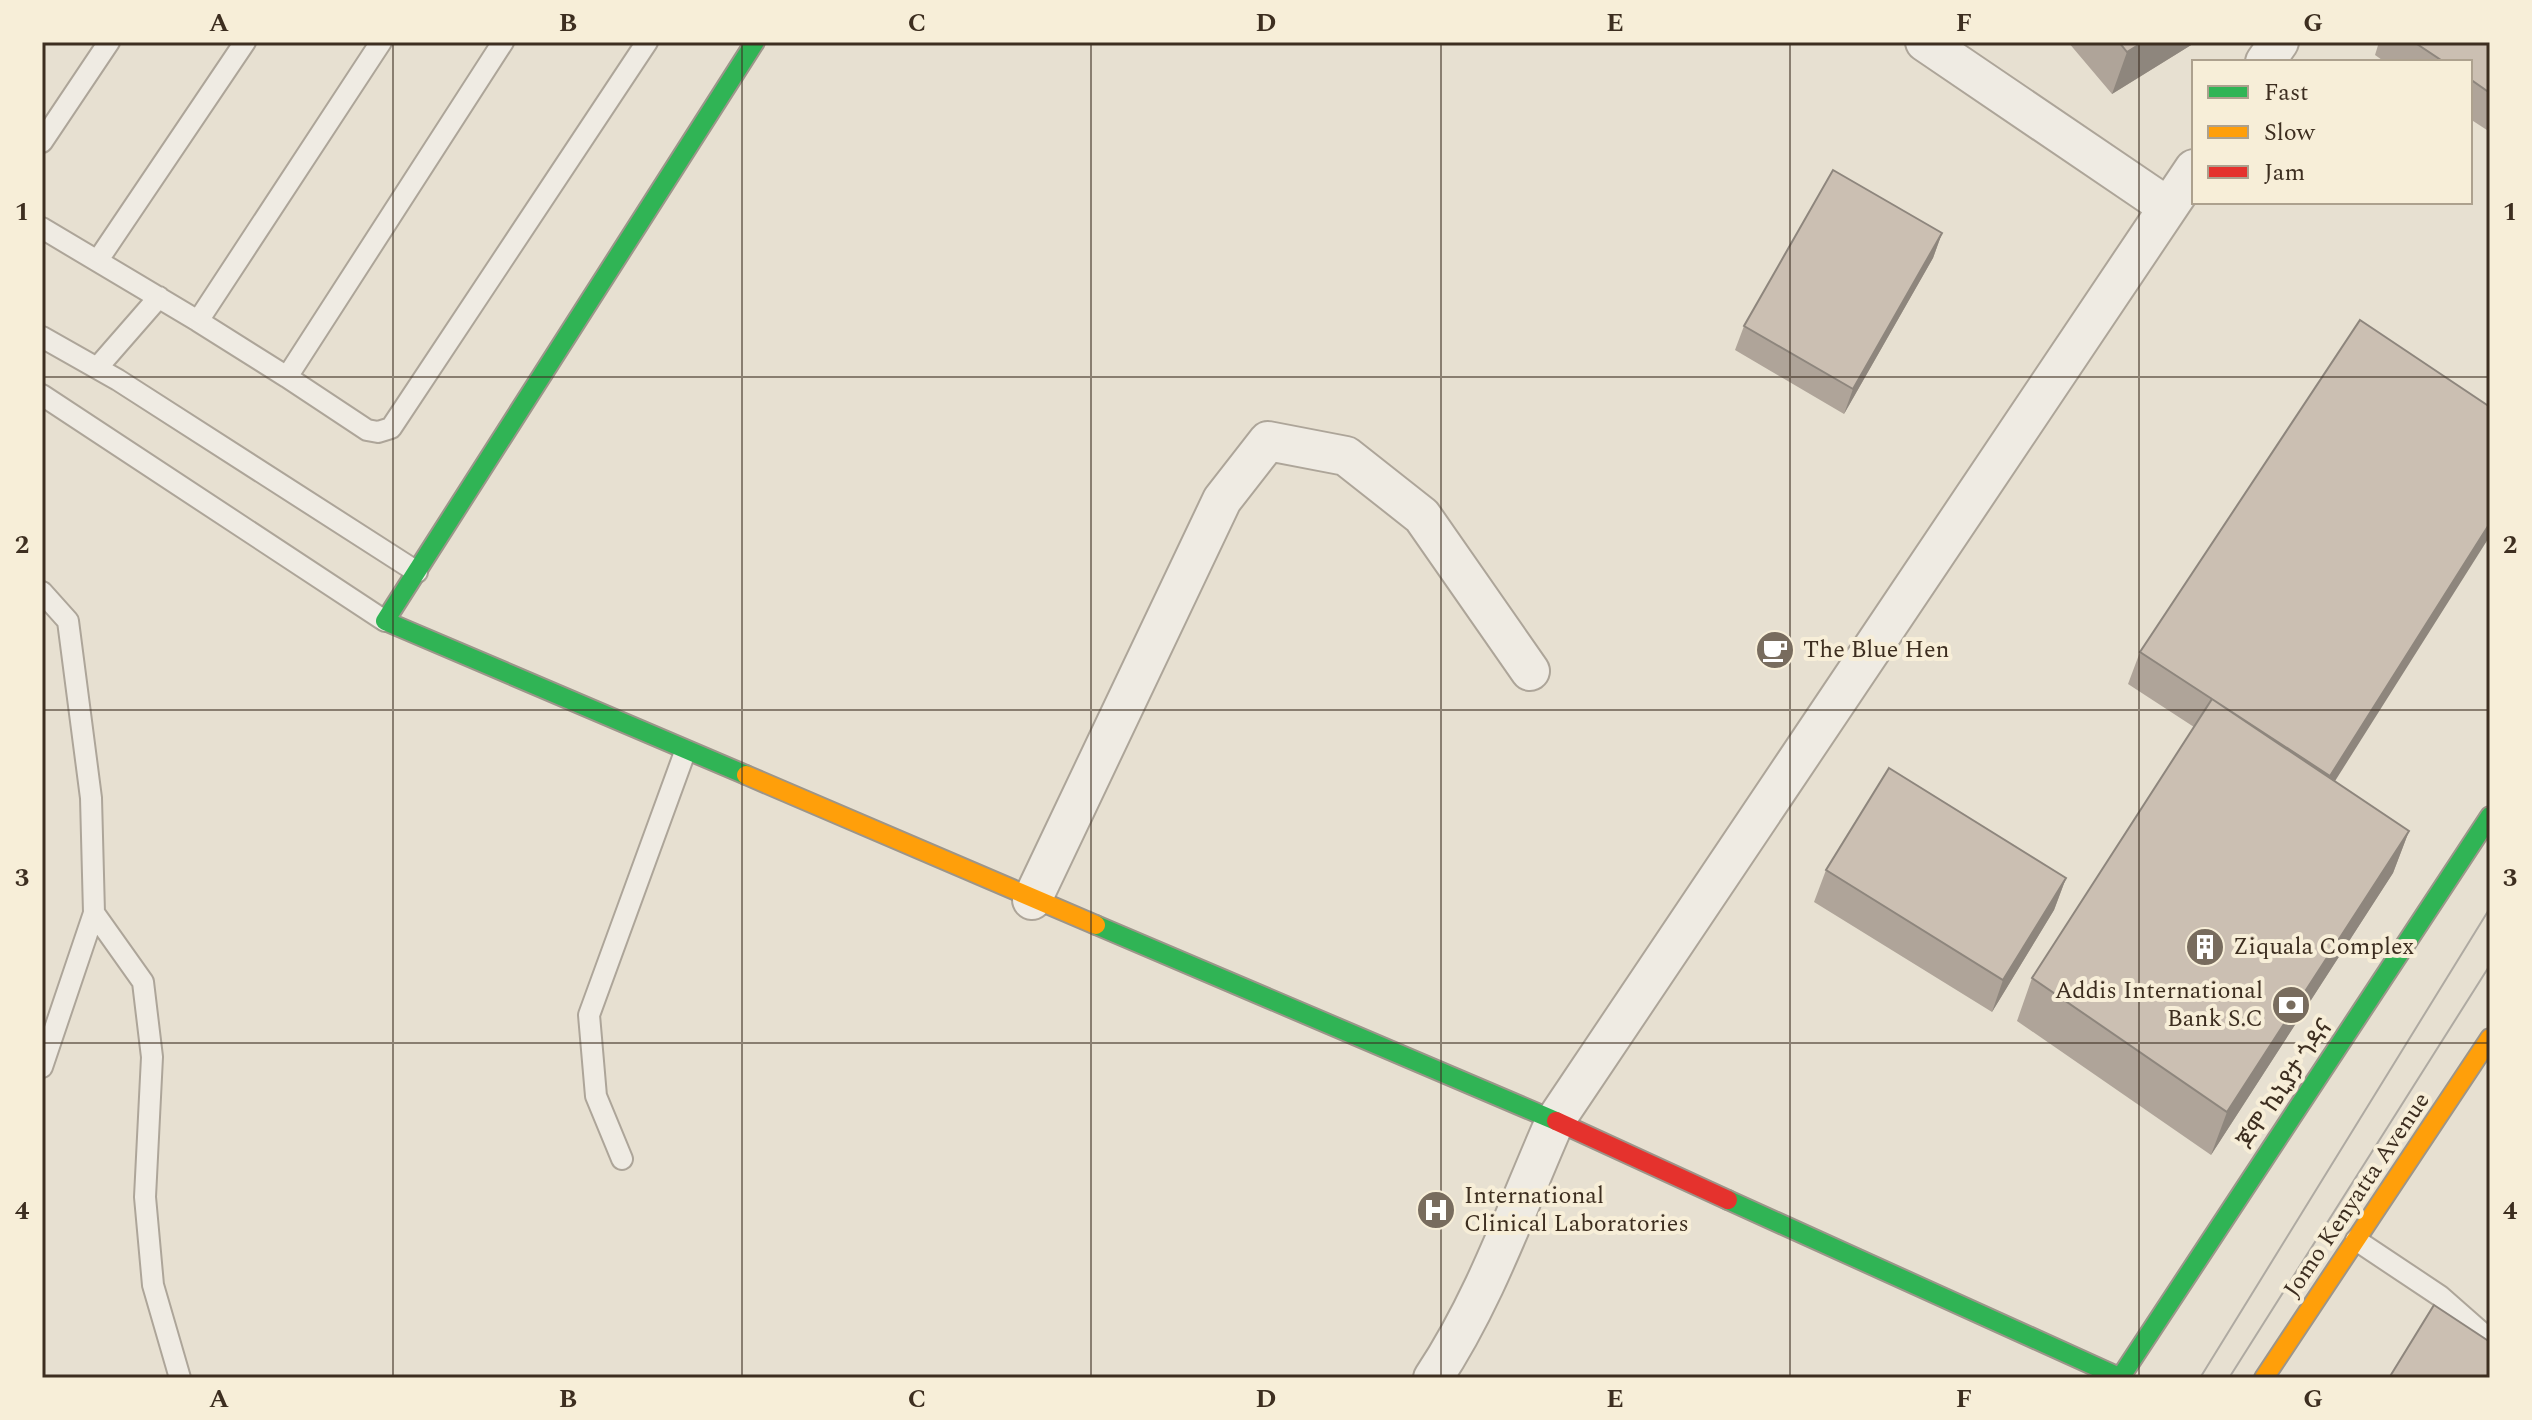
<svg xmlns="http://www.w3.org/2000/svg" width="2532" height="1420" font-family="Spectral,'Noto Sans Ethiopic',serif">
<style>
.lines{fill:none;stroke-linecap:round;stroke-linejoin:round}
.lane-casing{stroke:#ada599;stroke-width:24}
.street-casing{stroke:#ada599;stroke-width:42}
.fast-casing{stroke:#9c958a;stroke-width:22}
.slow-casing{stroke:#9c958a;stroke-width:22}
.jam-casing{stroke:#9c958a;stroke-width:22}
.lane{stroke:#efebe3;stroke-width:20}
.street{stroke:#efebe3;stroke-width:38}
.fast{stroke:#30b455;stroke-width:18}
.slow{stroke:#ff9f0a;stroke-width:18}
.jam{stroke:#e5322d;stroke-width:18}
.tram{stroke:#afaaa2;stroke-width:2}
.wall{fill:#afa499}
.shaded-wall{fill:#8e867d}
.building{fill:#cbbfb2;stroke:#8e867d;stroke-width:2}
.grid{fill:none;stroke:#3d2e20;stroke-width:2;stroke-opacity:0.55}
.labels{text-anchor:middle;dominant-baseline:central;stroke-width:8;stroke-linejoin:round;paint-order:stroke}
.poi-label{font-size:24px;fill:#3d2e20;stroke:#f7eed8;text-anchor:start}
.street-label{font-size:24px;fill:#3d2e20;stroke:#f7eed8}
.neatline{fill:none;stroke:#3d2e20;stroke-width:3}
.grid-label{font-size:26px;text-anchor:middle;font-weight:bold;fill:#3d2e20}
</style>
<rect width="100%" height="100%" fill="#e7e0d1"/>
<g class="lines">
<defs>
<path id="lane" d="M381,42L198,321L287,377L503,42
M42,142L109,42
M42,228L198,321
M98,260L245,42
M42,337L118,380L417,572
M97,368L159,297
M287,377L367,430L378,432L391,428L647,42
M42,395L385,621
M42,592L68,621L91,798L94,913L143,982L152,1057L145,1197L153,1285L180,1378
M42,1067L94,913
M622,1159L596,1096L589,1015L685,752
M2356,1240L2440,1296L2490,1340"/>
<path id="street" d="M1925,42L2168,207
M2265,62L2279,42
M1032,900L1222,500L1268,441L1346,456L1422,516L1530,671
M1433,1378C1485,1300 1517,1207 1555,1121L2194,169"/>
<path id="fast" d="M746,775L385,621L755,42
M1096,925L1556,1121
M1728,1200L2121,1378
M2120,1378L2490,816"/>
<path id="slow" d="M746,775L1096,925
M2264,1378L2490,1038"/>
<path id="jam" d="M1556,1121L1728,1200"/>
</defs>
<!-- lane casing -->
<use href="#lane" class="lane-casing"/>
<!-- street casing -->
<use href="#street" class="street-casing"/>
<!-- fast casing -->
<use href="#fast" class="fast-casing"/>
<!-- slow casing -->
<use href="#slow" class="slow-casing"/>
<!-- jam casing -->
<use href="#jam" class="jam-casing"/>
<!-- lane -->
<use href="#lane" class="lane"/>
<!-- street -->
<use href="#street" class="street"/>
<!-- fast -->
<use href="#fast" class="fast"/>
<!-- slow -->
<use href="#slow" class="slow"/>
<!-- jam -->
<use href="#jam" class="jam"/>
<!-- tram -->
<path class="tram" d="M2200,1378L2490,908
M2229,1378L2490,965"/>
</g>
<!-- wall -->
<path class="wall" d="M2068,42H2196L2112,94Z
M2379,42H2490V132L2470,119V62H2385L2375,55Z
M1942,233L1933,258L1844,414L1735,350L1744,326Z
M2360,320L2335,781L2409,831L2393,873L2211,1155L2017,1021L2032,978L2194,727L2128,684L2140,652Z
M1826,870L2066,878L2054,910L1992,1012L1814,902Z"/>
<!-- shaded-wall -->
<path class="shaded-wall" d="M2143,42H2196L2112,94L2127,52Z
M1942,233L1933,258L1844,414L1853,389Z
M2490,523V536L2318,808L2330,776Z
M2409,831L2393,873L2211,1155L2227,1112Z
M2066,878L2054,910L1992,1012L2003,980Z"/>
<!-- building -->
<path class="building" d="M2119,42H2143L2127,52Z
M2414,42H2490V93L2470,79V62H2444Z
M1833,170L1942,233L1853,389L1744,326Z
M2360,320L2490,407V523L2330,776L2140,652Z
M2212,699L2409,831L2227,1112L2032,978Z
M1889,768L2066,878L2003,980L1826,870Z
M2434,1305L2490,1342V1378H2389Z"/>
<!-- grid -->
<path class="grid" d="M393,42V1378M742,42V1378M1091,42V1378M1441,42V1378M1790,42V1378M2139,42V1378M42,377H2490M42,710H2490M42,1043H2490"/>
<!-- icons -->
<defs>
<symbol id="cafe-disc" viewBox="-11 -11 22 22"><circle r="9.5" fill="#786c5e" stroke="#f7eed8"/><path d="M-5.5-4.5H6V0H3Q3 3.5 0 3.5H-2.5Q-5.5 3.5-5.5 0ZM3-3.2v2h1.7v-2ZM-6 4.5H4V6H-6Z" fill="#fff"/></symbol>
<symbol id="building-disc" viewBox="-11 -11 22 22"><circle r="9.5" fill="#786c5e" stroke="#f7eed8"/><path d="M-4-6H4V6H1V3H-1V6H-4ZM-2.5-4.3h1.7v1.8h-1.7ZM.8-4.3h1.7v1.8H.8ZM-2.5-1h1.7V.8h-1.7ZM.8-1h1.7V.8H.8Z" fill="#fff"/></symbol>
<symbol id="bank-disc" viewBox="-11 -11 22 22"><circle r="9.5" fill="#786c5e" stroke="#f7eed8"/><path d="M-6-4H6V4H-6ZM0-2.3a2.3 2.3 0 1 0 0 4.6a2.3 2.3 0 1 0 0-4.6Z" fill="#fff"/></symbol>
<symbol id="hospital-disc" viewBox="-11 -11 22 22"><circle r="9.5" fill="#786c5e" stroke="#f7eed8"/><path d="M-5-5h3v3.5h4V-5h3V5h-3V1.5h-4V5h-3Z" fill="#fff"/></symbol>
</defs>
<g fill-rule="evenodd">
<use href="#cafe-disc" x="1753" y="628" width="44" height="44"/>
<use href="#building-disc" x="2183" y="925" width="44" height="44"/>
<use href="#bank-disc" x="2269" y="983" width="44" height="44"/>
<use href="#hospital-disc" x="1414" y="1188" width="44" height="44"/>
</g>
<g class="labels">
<!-- poi labels -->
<g class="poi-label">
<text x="1803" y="650">The Blue Hen</text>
<text x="2233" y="947">Ziquala Complex</text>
<text x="2263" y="991" text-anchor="end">Addis International<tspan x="2263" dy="28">Bank S.C</tspan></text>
<text x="1464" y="1196">International<tspan x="1464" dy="28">Clinical Laboratories</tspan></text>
</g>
<!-- street labels -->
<g class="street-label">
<text transform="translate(2286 1084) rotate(-56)">ጆሞ ኬኒያታ ጎዳና</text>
<text transform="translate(2357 1195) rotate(-56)">Jomo Kenyatta Avenue</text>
</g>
</g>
<!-- border -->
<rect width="2532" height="1420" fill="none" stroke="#f7eed8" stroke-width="88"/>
<!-- legend -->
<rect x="2192" y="60" width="280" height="144" fill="#f7eed8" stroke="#ada18e" stroke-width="2"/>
<rect x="2208" y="86" width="40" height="12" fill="#30b455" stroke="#ada18e" stroke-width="2"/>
<text x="2264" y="100" font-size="24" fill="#3d2e20">Fast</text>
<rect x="2208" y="126" width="40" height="12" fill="#ff9f0a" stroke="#ada18e" stroke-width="2"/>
<text x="2264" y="140" font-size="24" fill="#3d2e20">Slow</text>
<rect x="2208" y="166" width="40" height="12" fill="#e5322d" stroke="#ada18e" stroke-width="2"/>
<text x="2264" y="180" font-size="24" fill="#3d2e20">Jam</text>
<rect x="44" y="44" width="2444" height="1332" class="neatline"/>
<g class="grid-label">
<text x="219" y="31">A</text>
<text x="568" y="31">B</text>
<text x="917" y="31">C</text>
<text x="1266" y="31">D</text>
<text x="1615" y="31">E</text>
<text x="1964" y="31">F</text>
<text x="2313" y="31">G</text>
<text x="22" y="220">1</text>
<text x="2510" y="220">1</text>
<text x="22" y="553">2</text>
<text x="2510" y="553">2</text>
<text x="22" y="886">3</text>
<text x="2510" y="886">3</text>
<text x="22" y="1219">4</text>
<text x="2510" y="1219">4</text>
<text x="219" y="1407">A</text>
<text x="568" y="1407">B</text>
<text x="917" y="1407">C</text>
<text x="1266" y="1407">D</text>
<text x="1615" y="1407">E</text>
<text x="1964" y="1407">F</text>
<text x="2313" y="1407">G</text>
</g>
</svg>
